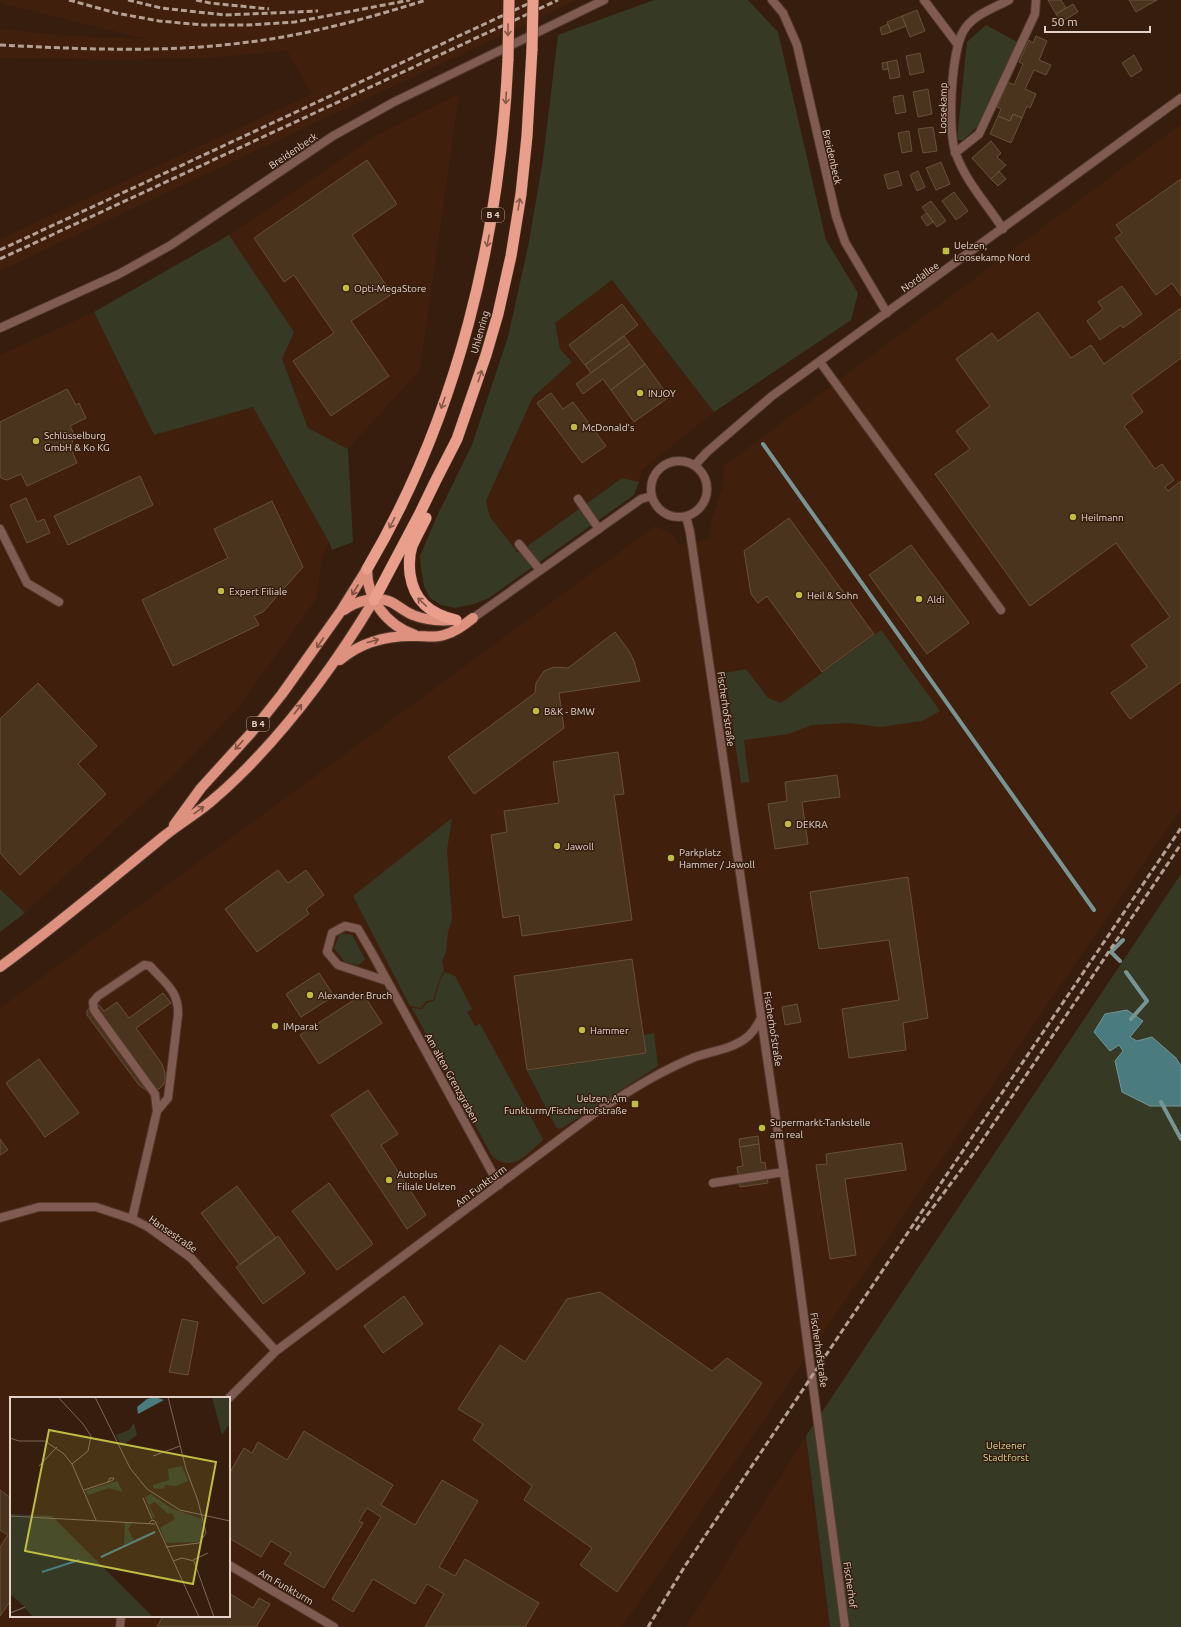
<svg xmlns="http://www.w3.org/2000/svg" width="1181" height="1627" font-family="Ubuntu,sans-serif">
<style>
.built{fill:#40200d;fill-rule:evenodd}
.green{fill:#363a25}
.water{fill:#497b7f;stroke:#789595}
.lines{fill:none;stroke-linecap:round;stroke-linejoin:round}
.stream{stroke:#789595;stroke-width:4}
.building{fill:#4a341e;stroke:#675039}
.service-casing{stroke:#523a2c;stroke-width:10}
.minor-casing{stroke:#523a2c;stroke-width:10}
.primary-casing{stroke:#523a2c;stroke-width:12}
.trunk-casing{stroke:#523a2c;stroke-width:12}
.service{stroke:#805b52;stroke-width:8}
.minor{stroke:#805b52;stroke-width:8}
.primary{stroke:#dd917e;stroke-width:10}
.trunk{stroke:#ea9e8c;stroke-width:11}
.rail{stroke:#b4a095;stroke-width:3;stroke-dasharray:6 3;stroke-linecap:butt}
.trunk-bridge-casing{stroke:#523a2c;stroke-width:12;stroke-linecap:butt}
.trunk-bridge{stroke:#ea9e8c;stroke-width:11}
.oneway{stroke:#875747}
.oneway2{stroke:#815140}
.poi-dot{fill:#bfbe42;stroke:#361d0e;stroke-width:1.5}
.labels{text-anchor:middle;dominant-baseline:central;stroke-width:3;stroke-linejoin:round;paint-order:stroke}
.shield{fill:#361d0e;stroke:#b09c91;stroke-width:1}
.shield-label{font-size:9px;font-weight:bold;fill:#e4d2c9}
.street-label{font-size:10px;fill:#e4d2c9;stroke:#361d0e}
.poi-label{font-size:10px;fill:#e4d2c9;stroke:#361d0e;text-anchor:start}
.park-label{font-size:10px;fill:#cfdb9c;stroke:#361d0e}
.inset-river{fill:none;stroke:#497b7f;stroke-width:2}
.inset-road{fill:none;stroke:#7c6559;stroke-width:1}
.view{fill:#bfbe42;fill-opacity:0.15;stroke:#bfbe42;stroke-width:2}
.inset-edge{fill:none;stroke:#e4d2c9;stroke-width:2}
</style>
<rect width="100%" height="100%" fill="#361d0e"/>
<!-- built -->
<path class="built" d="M0,0H577L0,271V239L312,94L287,51L206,58L121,60L0,58V28L54,35L146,39L0,3Z
M459,94L420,370L348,449L308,428L282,359L294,332L229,235L377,135Z
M1181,124V809L622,1627H0V1008L655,526L672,533L678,545L709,539L712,518L722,489L724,466ZM11,1398H229V1616H11Z
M612,280L714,412L642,470L639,482L622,478L518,553L490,517L486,501L533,397L572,362L560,349L555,323Z
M94,312L154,435L253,407L329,542L321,561L317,598L239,707L170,779L25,913L0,889V355Z
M806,1436L830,1627H686Z"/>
<!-- green -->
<path class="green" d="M654,0H748L778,32L826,240L858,293L851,320L714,412L612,280L555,323L560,349L572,362L533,397L486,501L490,517L518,553L622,478L639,482L634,495L489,598L474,604L455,608L441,605L430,598L424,586L421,568L420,556L437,516L472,445L508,337L529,242L543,159L558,35Z
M986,25L1017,42L978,126L963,140H957L967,42Z
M229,235L294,332L282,359L308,428L348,449L353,542L332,550L329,542L253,407L154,435L94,312Z
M881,630L940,711L922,721L880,727L849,723L812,725L788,734L744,740L749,782L741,783L725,673L746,669L768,698L781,703Z
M452,818L447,850L452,919L448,932L446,952L442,961L444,971L440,978L433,1000L426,1001L421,1008L410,1006L353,896Z
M1181,874V1066L1176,1058L1130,1037L1119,1045L1123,1052L1150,1106H1181V1627H830L806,1436Z
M0,889L25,913L0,932Z
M340,934L352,935L365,959L359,965L345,962L334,948Z
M445,972L455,976L472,1009L467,1012L475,1026L480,1024L543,1139L541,1142C524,1156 513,1173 492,1156L412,1008L422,1009L427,1003L434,1001L441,978Z
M654,1033L658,1066L562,1128L558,1129L556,1127L527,1071L646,1053L644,1035Z"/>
<!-- water -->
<path class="water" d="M1127,1010L1143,1021L1130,1037L1137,1041L1152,1037L1176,1058L1181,1066V1106H1150L1122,1092L1115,1061L1123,1051L1119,1045L1110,1051L1094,1032L1105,1014Z"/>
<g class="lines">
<!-- stream -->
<path class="stream" d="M763,444L1094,910
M1120,961L1111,952L1123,940
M1126,972L1147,1001L1131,1019
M1161,1102L1181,1139"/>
</g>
<!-- building -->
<path class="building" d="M1048,0H1061L1066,8L1056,14Z
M1129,0H1157L1136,12Z
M1073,4L1078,12L1061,22L1056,14Z
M917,10L925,31L910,37L902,16Z
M902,16L906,26L891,32L887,22Z
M888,24L891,32L882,35L880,28Z
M1036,36L1047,41L1039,60L1051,65L1046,75L1034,70L1025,89L1036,94L1030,108L1027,106L1022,118L1013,114L1010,121L998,116L1001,109L997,107L1008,82L1014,85L1023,64L1019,62L1029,40L1033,43Z
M920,53L924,72L910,75L906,56Z
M1134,55L1142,70L1131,77L1122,63Z
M897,60L900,77L890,79L887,62Z
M887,62L888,69L883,70L882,63Z
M928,89L932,114L918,117L913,92Z
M903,95L906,112L896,114L893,97Z
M1013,114L1022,118L1011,143L990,134L998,116L1010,121Z
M933,127L937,151L923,153L918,129Z
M909,131L912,151L902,153L898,133Z
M991,141L1001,153L997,157L1006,165L991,179L972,158Z
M367,160L397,204L352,235L392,294L351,321L389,376L331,416L293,361L334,333L294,275L284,282L254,238Z
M941,162L950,184L936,190L926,168Z
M898,171L902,185L888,189L884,175Z
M918,171L925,187L917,191L910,175Z
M999,171L1006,179L998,186L991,179Z
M1181,179V296L1172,283L1156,295L1115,238L1122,233L1116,225Z
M954,192L968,211L956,220L942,201Z
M931,201L946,221L937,227L922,207Z
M927,213L933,222L927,226L921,217Z
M1122,286L1142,314L1123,328L1121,325L1100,340L1087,321L1103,309L1098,302Z
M622,304L638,325L585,365L569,345Z
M1181,308V358L1131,395L1143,412L1124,426L1155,469L1162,464L1174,480L1165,487L1168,491L1181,481V682L1130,719L1111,693L1147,667L1131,645L1170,617L1116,543L1030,606L935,474L970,449L956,431L990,406L956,359L992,333L998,341L1038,312L1071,358L1091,345L1104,364Z
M624,336L630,344L591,373L585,365Z
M630,344L645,364L611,390L603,379L583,394L576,384Z
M645,364L669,397L634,422L611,390Z
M67,389L76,405L79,403L86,418L70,426L74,434L71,449L77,463L27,486L21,474L7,480L1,478L0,475V422Z
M551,393L563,409L573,402L606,446L582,463L537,403Z
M140,476L153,505L68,545L54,516Z
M26,498L37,522L44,519L50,533L27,543L10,505Z
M272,501L303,567L263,612L254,616L259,625L173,666L142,600L228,558L214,529Z
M789,518L874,634L822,672L767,596L758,603L751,594L744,551Z
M911,545L969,623L927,654L869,575Z
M615,632L629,651L634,661L640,681L559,693L564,728L474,794L448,757L535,693L536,683L544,671L554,667L568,668Z
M38,683L97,746L78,764L106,794L20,875L0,853V719Z
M618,752L624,794L614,795L632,920L522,936L519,915L503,918L491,835L507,832L504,811L559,803L553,762Z
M837,775L840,797L802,802L808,844L775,849L768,804L787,801L785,782Z
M278,870L288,883L306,870L324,895L306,909L309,914L257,952L225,909Z
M908,877L928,1018L903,1023L906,1050L849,1058L842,1009L899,1000L889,940L819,949L810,892Z
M632,959L646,1053L527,1070L514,976Z
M319,973L334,996L301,1017L286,994Z
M163,993L171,1003L136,1028L162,1064L165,1073V1081L163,1085L159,1089L146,1090L139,1085L87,1015V1011L91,1005L95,1004L99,1005L104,1011L117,1002L129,1018Z
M363,994L382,1023L319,1064L300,1035Z
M797,1004L801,1022L785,1025L782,1007Z
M39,1059L79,1113L45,1137L6,1083Z
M368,1090L398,1134L381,1145L426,1215L407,1229L331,1115Z
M758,1136L759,1144L740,1147L739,1139Z
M0,1139L8,1150L0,1155Z
M902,1143L906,1170L845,1179L856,1255L830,1259L816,1165L827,1164L826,1154Z
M759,1144L761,1163L765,1162L768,1183L740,1187L737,1167L743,1166L740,1147Z
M329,1183L373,1244L337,1270L292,1211Z
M237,1186L276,1238L240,1265L201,1213Z
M278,1236L305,1273L263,1304L236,1267Z
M600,1292L712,1371L727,1358L762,1383L617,1592L580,1565L592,1548L524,1500L532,1486L473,1440L483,1424L458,1409L500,1345L525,1362L567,1299Z
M404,1296L423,1324L383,1353L364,1326Z
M182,1319L198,1322L188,1375L169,1372Z
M304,1431L393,1485L381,1505L415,1525L442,1480L478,1501L439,1567L455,1576L465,1559L539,1603L525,1627H425L444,1594L427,1584L415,1604L373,1579L353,1612L332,1599L381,1517L367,1508L359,1521L363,1523L324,1588L284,1564L291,1553L271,1541L261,1557L229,1538V1474L244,1448L252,1453L258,1442L287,1460Z
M0,1490L11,1498V1600L0,1616V1547L8,1535L0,1530Z
M229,1593L253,1608L259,1598L270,1604L256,1627H157L163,1616H229Z"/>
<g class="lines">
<defs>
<path id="service" d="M955,153L979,134L1035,14L1036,0
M820,362L1001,610
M578,499L599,529
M519,544L540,570
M713,1183L784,1172
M132,1219L157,1111L168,1098L178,1015C179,991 165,983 150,966L144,965L98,996L93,1002L94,1010L155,1094L157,1111"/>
<path id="minor" d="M772,0L783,13L797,45L836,216L845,242L887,313
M924,0L958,45
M1003,229C987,204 966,182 956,154C947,132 951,50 964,30C973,15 994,8 1009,0
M0,328L119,274L171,245L333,136L394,102L604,0
M651 489a28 28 0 1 1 56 0a28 28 0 1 1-56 0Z
M695,465L707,452L772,396L1181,98
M686,516L690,532L794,1242L845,1627
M0,529L27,583L59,602
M473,618L641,499L652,496
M387,981L338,965L327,952L332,933L345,926L358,929L372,953L499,1185
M0,1218L39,1207H96L132,1219L148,1227L191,1258L276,1351
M229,1398L276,1351L596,1112C628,1092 660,1071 695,1057C712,1051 732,1049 746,1038C753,1033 757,1026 761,1018
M229,1565L334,1627
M120,1627L121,1616"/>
<path id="primary" d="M367,569C367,599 386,625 415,635
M344,610C356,601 378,595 391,602C399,606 405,612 413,615C425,620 440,621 453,620
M340,660C362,641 388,635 417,636C426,636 435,638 444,635C455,632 464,625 473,618
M174,825L201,788L251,733L282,694L341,611L367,569
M0,967C56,926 109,881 163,837C180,823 200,812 216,797C227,788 237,778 247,768C296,718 338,660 374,600"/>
<path id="trunk" d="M426,518C421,528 416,537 412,546C409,555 409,565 410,574C414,601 430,614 456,620
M367,569C458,415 500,236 508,59
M374,600L420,513L435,482L457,439L486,355L498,314L511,256L521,194L527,136L532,49"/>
</defs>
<!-- service casing -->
<use href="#service" class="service-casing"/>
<!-- minor casing -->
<use href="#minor" class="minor-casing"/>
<!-- primary casing -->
<use href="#primary" class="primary-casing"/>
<!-- trunk casing -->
<use href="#trunk" class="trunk-casing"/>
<!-- service -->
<use href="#service" class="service"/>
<!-- minor -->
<use href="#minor" class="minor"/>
<!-- primary -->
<use href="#primary" class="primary"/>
<!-- trunk -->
<use href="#trunk" class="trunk"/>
<!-- rail -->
<path class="rail" d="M69,0L116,13L159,21L204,25H248L295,22L410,0
M128,0L161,8L225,15L318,11
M196,0L210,3L269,9
M0,45C80,49 162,53 241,43C304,36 366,19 426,0
M0,250L536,0
M0,259L558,0
M916,1230L976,1150L1181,844
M648,1627L685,1566L933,1195L1181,828"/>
<defs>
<path id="trunk-bridge" d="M532,49L533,0
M508,59L509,0"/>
</defs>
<!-- trunk-bridge casing -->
<use href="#trunk-bridge" class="trunk-bridge-casing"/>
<!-- trunk-bridge -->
<use href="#trunk-bridge" class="trunk-bridge"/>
</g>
<!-- one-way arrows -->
<defs><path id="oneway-shaft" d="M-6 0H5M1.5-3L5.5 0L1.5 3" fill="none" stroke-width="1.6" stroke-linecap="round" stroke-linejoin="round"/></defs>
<g class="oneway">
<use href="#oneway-shaft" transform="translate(508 30) rotate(91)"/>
<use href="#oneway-shaft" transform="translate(506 98) rotate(93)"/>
<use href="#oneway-shaft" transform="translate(519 204) rotate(-81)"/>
<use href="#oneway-shaft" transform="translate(488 241) rotate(101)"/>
<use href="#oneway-shaft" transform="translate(480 376) rotate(-72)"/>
<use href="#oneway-shaft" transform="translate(443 403) rotate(109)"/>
<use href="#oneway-shaft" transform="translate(392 523) rotate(117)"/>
<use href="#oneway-shaft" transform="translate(422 602) rotate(-136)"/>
</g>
<g class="oneway2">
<use href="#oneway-shaft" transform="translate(355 590) rotate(121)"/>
<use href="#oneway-shaft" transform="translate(373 641) rotate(-15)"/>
<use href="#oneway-shaft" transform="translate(320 643) rotate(124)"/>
<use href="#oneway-shaft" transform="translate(298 709) rotate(-52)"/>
<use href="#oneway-shaft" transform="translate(239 745) rotate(132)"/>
<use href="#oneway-shaft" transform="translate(199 810) rotate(-36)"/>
</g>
<!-- markers -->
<g class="poi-dot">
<rect x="942" y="247" width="8" height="8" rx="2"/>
<circle cx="346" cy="288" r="4"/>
<circle cx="640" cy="393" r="4"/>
<circle cx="574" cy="427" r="4"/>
<circle cx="36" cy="441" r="4"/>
<circle cx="1073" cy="517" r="4"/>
<circle cx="221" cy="591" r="4"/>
<circle cx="799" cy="595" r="4"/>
<circle cx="919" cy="599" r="4"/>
<circle cx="536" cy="711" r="4"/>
<circle cx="788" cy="824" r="4"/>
<circle cx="557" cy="846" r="4"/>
<circle cx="671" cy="858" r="4"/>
<circle cx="310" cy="995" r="4"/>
<circle cx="275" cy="1026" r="4"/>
<circle cx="582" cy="1030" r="4"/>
<rect x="631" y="1100" width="8" height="8" rx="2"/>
<circle cx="762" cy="1128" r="4"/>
<circle cx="389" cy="1180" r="4"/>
</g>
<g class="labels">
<!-- shield labels -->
<g class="shield">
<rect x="482" y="208" width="22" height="14" rx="3"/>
<rect x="247" y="717" width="22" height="14" rx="3"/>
</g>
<g class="shield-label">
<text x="493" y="215">B 4</text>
<text x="258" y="724">B 4</text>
</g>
<!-- street labels -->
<g class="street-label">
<text transform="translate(943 108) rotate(-89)">Loosekamp</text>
<text transform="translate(293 151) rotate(-34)">Breidenbeck</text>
<text transform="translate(832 157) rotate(77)">Breidenbeck</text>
<text transform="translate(920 277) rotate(-36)">Nordallee</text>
<text transform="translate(480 332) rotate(-74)">Uhlenring</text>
<text transform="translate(726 709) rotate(82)">Fischerhofstraße</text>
<text transform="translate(773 1029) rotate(81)">Fischerhofstraße</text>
<text transform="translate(452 1078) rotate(61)">Am alten Grenzgraben</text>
<text transform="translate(481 1186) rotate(-37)">Am Funkturm</text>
<text transform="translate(173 1234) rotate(35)">Hansestraße</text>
<text transform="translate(819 1350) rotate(82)">Fischerhofstraße</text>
<text transform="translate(850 1585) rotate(82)">Fischerhof</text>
<text transform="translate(286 1587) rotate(30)">Am Funkturm</text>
</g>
<!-- poi labels -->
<g class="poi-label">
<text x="954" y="245">Uelzen,<tspan x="954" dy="12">Loosekamp Nord</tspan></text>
<text x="354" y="288">Opti-MegaStore</text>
<text x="648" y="393">INJOY</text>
<text x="582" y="427">McDonald's</text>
<text x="44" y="435">Schlüsselburg<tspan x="44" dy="12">GmbH &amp; Ko KG</tspan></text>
<text x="1081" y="517">Heilmann</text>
<text x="229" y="591">Expert Filiale</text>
<text x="807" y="595">Heil &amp; Sohn</text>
<text x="927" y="599">Aldi</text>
<text x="544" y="711">B&amp;K - BMW</text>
<text x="796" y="824">DEKRA</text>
<text x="565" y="846">Jawoll</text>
<text x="679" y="852">Parkplatz<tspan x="679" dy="12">Hammer / Jawoll</tspan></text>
<text x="318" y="995">Alexander Bruch</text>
<text x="283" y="1026">IMparat</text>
<text x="590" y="1030">Hammer</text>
<text x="627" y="1098" text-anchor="end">Uelzen, Am<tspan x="627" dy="12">Funkturm/Fischerhofstraße</tspan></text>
<text x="770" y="1122">Supermarkt-Tankstelle<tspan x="770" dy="12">am real</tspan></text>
<text x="397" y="1174">Autoplus<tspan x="397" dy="12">Filiale Uelzen</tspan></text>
</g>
<!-- park labels -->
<g class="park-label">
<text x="1006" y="1445">Uelzener<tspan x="1006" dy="12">Stadtforst</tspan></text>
</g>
</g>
<!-- overview -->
<g transform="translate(10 1397)">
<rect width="220" height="220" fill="#361d0e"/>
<path d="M202,0H220V26L212,38ZM124,26L127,38L112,49L106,38L119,33ZM172,69L178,84L166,89L156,88L153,92L143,91V88L159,83L158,72ZM107,84L113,95L99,91L78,98L76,95L77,93ZM141,97L161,111L192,122L193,142L187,145L156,146L150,131L165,122L162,116L158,117L145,105L139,108L145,120L143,121L135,100ZM0,117L42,119L143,220H23L15,211L0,217L3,220H0V216L15,210L0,197ZM122,126L118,132L124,143L114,148L115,127L111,126Z" fill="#363a25"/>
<path d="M145,0L154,3L128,17L127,10L137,2Z" fill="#497b7f"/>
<path class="inset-river" d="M91,160L145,135M32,175L69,163"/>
<path class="inset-road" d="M48,0L73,27L81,39L78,54L62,67M85,0L120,71L137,92M0,41L9,44H35L54,57L62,67L86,123M143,59L170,49M29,69L47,50M137,92L170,113L220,124M74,93L101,84L103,83L104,81H100L98,85M133,101L142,122M0,119L145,127M139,126L142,123L145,124L189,220M156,150L189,146L196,136L188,104L176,72L158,0M183,163L198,156M163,164L172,161L184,164L204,220M0,216L15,210"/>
<path class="view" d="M39,33L206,65L183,187L15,154Z"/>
<rect width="220" height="220" class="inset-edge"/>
</g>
<!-- scale -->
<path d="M1045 26v6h105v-6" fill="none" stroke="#e4d2c9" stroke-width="2"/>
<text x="1051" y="26" font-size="12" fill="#e4d2c9" stroke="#361d0e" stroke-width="3" paint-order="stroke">50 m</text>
</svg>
